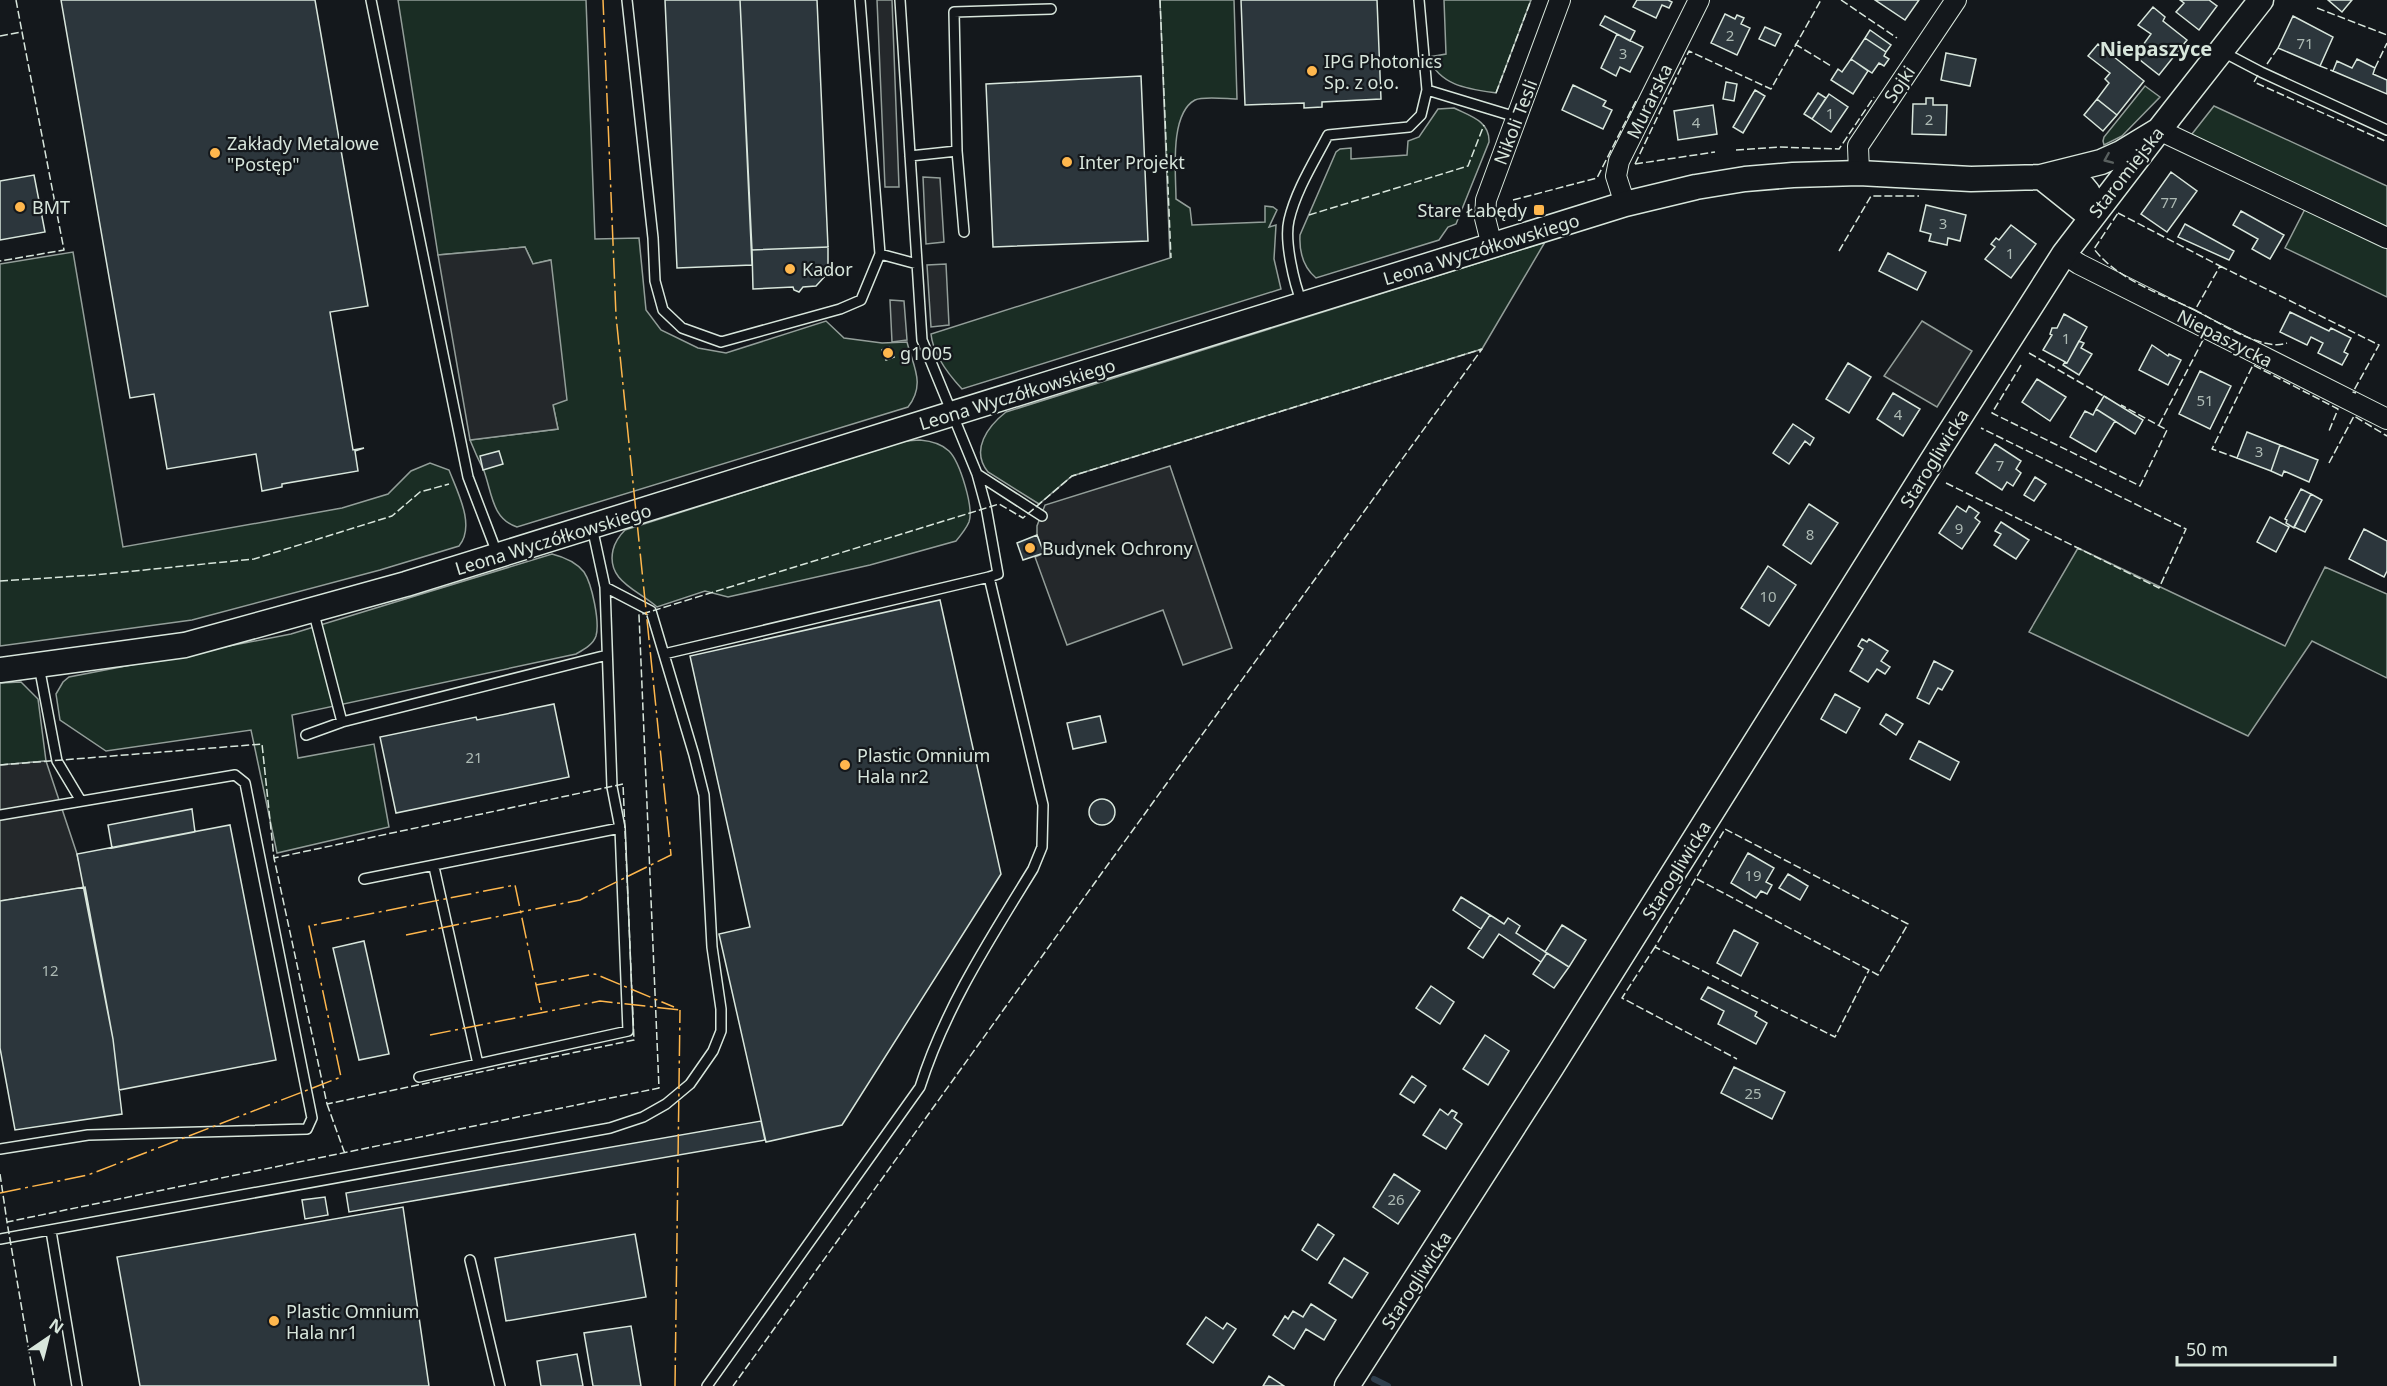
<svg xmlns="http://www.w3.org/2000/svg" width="2387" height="1386" font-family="'Noto Sans',sans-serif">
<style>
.green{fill:#1a2d24;stroke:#939e99;stroke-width:1.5}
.parking{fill:#24282b;stroke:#939e99;stroke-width:1.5}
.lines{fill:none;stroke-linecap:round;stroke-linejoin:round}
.stream{stroke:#2f3f4d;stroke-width:6}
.building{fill:#2c363c;stroke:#d8e6dc;stroke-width:1.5}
.service-casing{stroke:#d8e6dc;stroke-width:12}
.minor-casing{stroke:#d8e6dc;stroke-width:22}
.tertiary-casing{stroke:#d8e6dc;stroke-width:27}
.service{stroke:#14181c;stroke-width:9}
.minor{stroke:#14181c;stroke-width:20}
.tertiary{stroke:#14181c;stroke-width:24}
.fence{stroke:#d8e6dc;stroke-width:1.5;stroke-dasharray:8 3;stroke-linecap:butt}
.power{stroke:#ffb74d;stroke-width:1.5;stroke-dasharray:21 4.5 3 4.5;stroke-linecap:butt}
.oneway{stroke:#59605f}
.poi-dot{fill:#ffb74d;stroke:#14181c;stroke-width:2}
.labels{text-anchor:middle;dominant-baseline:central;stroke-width:4.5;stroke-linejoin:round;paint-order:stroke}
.number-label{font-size:15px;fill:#adbab4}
.poi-label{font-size:18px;fill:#d8e6dc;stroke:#14181c;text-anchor:start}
.street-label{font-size:18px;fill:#d8e6dc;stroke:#14181c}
.neighbourhood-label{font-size:20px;font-weight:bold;fill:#d8e6dc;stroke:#14181c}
</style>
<rect width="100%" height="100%" fill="#14181c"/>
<!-- green -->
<path class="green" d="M398,0H586L595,239L639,238L646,310L661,330L698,348L726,353L826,321L844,338L882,343L907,342C913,366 926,384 908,407L517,527C492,519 492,493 484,471C479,461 474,450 470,440L558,429L553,405L550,260L533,264L525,247L438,255Z
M1160,0H1234L1237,99C1228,99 1203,96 1195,100C1169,114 1176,174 1176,199L1190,208L1192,225L1265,222V206L1273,207L1277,210L1269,227L1276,225L1274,259L1281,289L962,389C949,375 933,354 931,334L1170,258Z
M1444,0H1531L1496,93C1468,89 1440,86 1428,57L1446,54Z
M2145,86L2160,97L2122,136L2104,145L2103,141L2104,137Z
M2214,106L2387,186V233L2188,139Z
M1454,108C1470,116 1490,121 1489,142L1456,224L1448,227L1439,240L1316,278C1303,267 1299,253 1300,235L1336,152L1340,149L1351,148V159L1407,155L1408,141L1419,137L1438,109Z
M2306,207L2387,246V297L2285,248Z
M1545,242L1482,349L1072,476L1039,504L988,472C970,450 988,426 1006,412Z
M73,252L123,547L342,508L388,494L411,471L430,463L449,470C457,491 476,526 459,546L380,570L192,620L0,646V264Z
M920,440C931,441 941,443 949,451C960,462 974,508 969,522C966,529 961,535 956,541L870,565L728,597L705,591L657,607C638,590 606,581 613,550C615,542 619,536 625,530L905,441Z
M2078,548L2285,646L2325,567L2387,594V678L2312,641L2248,736L2029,632Z
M552,554C564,557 576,562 584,572C592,584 600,622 596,636C593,645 583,650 576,654L292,715L298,758L374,744L389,827L277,853L251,730L106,751L60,720L56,694L63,682L69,677L291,634Z
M21,682L38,699L46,761L0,765V683Z"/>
<!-- parking -->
<path class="parking" d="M877,0H892L899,187H885Z
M923,177L940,178L944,242L926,244Z
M525,247L533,264L551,260L567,400L553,405L558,429L470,440L438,255Z
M946,264L949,325L931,327L927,265Z
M890,300L904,301L907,340L892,342Z
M1922,321L1972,351L1937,407L1884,376Z
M1170,466L1232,648L1183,665L1163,610L1067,645L1035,557L1044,553L1037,535V526L1045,505Z
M46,761L77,854L85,887L0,901V765Z"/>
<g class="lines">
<!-- stream -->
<path class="stream" d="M1374,1379L1388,1386"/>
</g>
<!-- building -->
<path class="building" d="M61,0H315L368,306L330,312L353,450L364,448L355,451L358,471L282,484V487L262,491L256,454L167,469L154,394L130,398Z
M665,0H740L752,265L677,268Z
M740,0H817L828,247L752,250Z
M1241,0H1377L1381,99L1322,102V107L1304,108V103L1245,105Z
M1637,0H1668L1672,2L1669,8L1662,5L1656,18L1633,7Z
M1875,0H1919L1905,20Z
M2180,0H2209L2217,6L2199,30L2176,12L2184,3Z
M2328,0H2352L2342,12Z
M2153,7L2165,17L2163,21L2187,40L2159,75L2135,56L2151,34L2138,25Z
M1725,14L1735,19L1737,15L1744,18L1741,24L1750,28L1737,55L1711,43Z
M1605,16L1635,31L1630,41L1600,25Z
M2293,16L2333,37L2320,66L2278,48Z
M1765,27L1781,34L1775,46L1759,39Z
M1870,30L1891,45L1886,52L1865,38Z
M1617,34L1643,47L1630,72L1620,67L1616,76L1601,68Z
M1865,38L1886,52L1884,56L1889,59L1884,66L1879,63L1872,73L1851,59Z
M2098,44L2144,81L2117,115L2097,99L2109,83L2105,79L2110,73L2088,56Z
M1946,53L1976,59L1970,86L1941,80Z
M1851,59L1868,71L1853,94L1831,80L1838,69L1842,72Z
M2357,59L2375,68L2373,74L2387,80V94L2333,71L2337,61L2352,68Z
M1141,76L1148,241L993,247L986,84Z
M1726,82L1737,84L1734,101L1723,99Z
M1573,85L1606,101L1603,106L1612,110L1603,129L1562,110Z
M1755,90L1765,96L1743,133L1733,127Z
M1818,93L1826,98L1812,119L1804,114Z
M1829,94L1848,107L1831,132L1812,119Z
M1926,98H1933V105H1947L1946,135L1912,134L1913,104H1926Z
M2097,99L2117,115L2103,131L2084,115Z
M1713,105L1717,134L1678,140L1674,111Z
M2171,172L2197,191L2167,232L2141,214Z
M34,175L45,232L0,240V181Z
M1926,205L1966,215L1960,241L1948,238L1947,245L1929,241L1931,234L1920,231Z
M2241,211L2284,235L2270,259L2252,249L2258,239L2233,225Z
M2185,224L2234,251L2229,260L2178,237Z
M2011,225L2036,244L2011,278L1985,259L1995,247L1991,244L1996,238L1999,240Z
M828,247V273L816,286L803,287L799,292L794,290L793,287L753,289L752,250Z
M1888,253L1926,272L1917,290L1879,271Z
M2290,312L2329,331L2331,328L2351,338L2344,352L2348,354L2342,365L2318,353L2323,343L2311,337L2307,345L2280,332Z
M2064,314L2087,327L2067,363L2043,350L2052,335L2050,334L2052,328H2057Z
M2079,341L2084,343L2081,348L2092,354L2079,375L2063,365L2065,362L2067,363Z
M2152,345L2168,356L2169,354L2181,360L2168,385L2139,370Z
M889,347L894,357L886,360L882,350Z
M1848,363L1871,377L1849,413L1826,399Z
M2200,371L2231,386L2210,429L2179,414Z
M2037,379L2066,397L2050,421L2022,402Z
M1893,393L1920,409L1903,436L1877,419Z
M2104,396L2143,420L2135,434L2096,409Z
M2096,409L2115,421L2096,452L2070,437L2085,411L2093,415Z
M1793,424L1814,438L1810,445L1805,441L1789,464L1773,453Z
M2247,432L2280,445L2271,471L2237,458Z
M1995,444L2021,461L2016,469L2021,473L2013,486L2007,482L2002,490L1976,473Z
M2280,445L2318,460L2309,482L2284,471L2282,476L2271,471Z
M499,451L503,464L483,470L480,456Z
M2035,477L2046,484L2034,501L2024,495Z
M2301,489L2311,494L2294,528L2286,523L2287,520L2285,519Z
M2311,494L2322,500L2305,532L2294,527Z
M1809,504L1838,523L1811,564L1783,545Z
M1957,506L1966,512L1969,506L1979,513L1975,518L1980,522L1962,549L1939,533Z
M2270,517L2289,527L2276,552L2257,542Z
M2001,522L2029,540L2016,559L1994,545L2001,534L1995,531Z
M2364,529L2387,541V571L2384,577L2349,559Z
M1037,535L1044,553L1023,560L1017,543Z
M1768,566L1796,585L1769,626L1741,608Z
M940,600L1001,874L842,1125L766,1142L719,934L750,927L690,656Z
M1862,639L1867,642L1869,639L1888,651L1881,661L1890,667L1885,674L1877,669L1868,682L1850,671L1863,649L1858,646Z
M1934,661L1953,671L1942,690L1938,688L1929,704L1917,698Z
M1835,694L1860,708L1846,733L1821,719Z
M554,704L569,777L396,813L380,737L476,717L477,720Z
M1886,714L1903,724L1896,735L1880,724Z
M1100,716L1106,742L1073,749L1067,723Z
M1919,741L1959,762L1950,780L1910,759Z
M1089 812a13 13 0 1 1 26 0a13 13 0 1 1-26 0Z
M192,809L195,832L112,848L108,825Z
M230,825L276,1060L119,1090L113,1039L77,854Z
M1748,853L1774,868L1766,882L1772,885L1767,894L1761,891L1756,898L1731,883Z
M1788,874L1808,886L1800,900L1779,888Z
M85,887L113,1039L122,1114L15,1130L0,1048V901Z
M1461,897L1490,915L1481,929L1453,910Z
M1490,915L1504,924L1508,918L1520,926L1516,933L1547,953L1541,962L1499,934L1483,958L1468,948Z
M1562,925L1586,940L1569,967L1545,952Z
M1734,930L1758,943L1741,976L1717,963Z
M364,941L389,1054L359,1060L333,948Z
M1547,953L1569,967L1554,988L1533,974Z
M1431,986L1454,1002L1440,1024L1416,1008Z
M1708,987L1757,1012L1755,1016L1767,1023L1756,1044L1718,1024L1724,1011L1701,999Z
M1485,1035L1509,1051L1488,1085L1463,1069Z
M1734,1067L1785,1092L1772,1119L1721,1093Z
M1412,1076L1426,1086L1414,1103L1400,1094Z
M1440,1109L1448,1115L1452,1110L1457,1113L1454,1118L1462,1124L1446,1149L1423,1135Z
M761,1121L765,1140L349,1212L346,1193Z
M1394,1174L1420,1191L1398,1224L1373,1207Z
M325,1197L328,1215L305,1219L302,1200Z
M403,1207L429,1386H140L117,1257Z
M1318,1224L1334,1235L1317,1260L1302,1250Z
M635,1234L646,1297L506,1321L495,1258Z
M1344,1258L1368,1273L1352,1298L1329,1283Z
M1311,1304L1336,1320L1324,1340L1306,1329L1294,1349L1273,1335L1285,1316L1288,1319L1293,1311L1303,1317Z
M1206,1317L1223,1329L1227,1323L1236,1329L1213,1363L1187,1344Z
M631,1326L641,1386H593L584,1333Z
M577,1354L583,1386H541L537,1361Z
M1269,1376L1284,1386H1263Z"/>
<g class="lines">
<defs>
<path id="service" d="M371,0L468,477L497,553
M627,0L653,238L655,281L663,310L682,328L721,342L840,309L861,300L880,254L860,0
M1419,0L1427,90L1516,117
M2221,51L2261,72L2387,130
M957,151L954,12L1051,9
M910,156L957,151L964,232
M880,254L917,264
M1302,303C1294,283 1284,241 1289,220C1296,190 1314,162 1328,135L1409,127L1421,115L1427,90
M977,474L1042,516
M313,610L342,722
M664,654L989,577
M39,666L57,761L81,801
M306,735L342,722L607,655
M0,815L235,775L245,783L312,1118L307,1129L88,1135L0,1149
M434,867L478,1064
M364,879L620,828
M419,1077L628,1031L620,828L612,787L605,587L592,527
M51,1231L77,1386
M0,1239L610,1128L643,1117L666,1104L690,1084L713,1051L721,1031V1009L712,947L704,795L694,755L651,611L605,587
M470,1260L500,1386
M707,1386L920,1087C945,1008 990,939 1033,869L1042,847L1043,805L989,577L998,574L986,507L977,474L922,340L900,0"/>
<path id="minor" d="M2159,130L2387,238
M1859,173L1858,146L1956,0
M1625,204L1616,176L1619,161L1699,0
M1492,246L1485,218L1486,200L1560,0
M2064,254L2079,264L2387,419"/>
<path id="tertiary" d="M2057,174C2080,179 2091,190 2095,213
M2041,177L2091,217
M0,670L185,645L406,584L1625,204L1696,187L1745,179L1793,175L1859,173L1971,179L2041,177L2101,162L2121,153L2159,130
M1347,1386L1551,1068L1942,445L2064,254L2159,130L2261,0"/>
</defs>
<!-- service casing -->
<use href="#service" class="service-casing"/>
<!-- minor casing -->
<use href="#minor" class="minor-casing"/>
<!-- tertiary casing -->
<use href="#tertiary" class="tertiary-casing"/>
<!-- service -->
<use href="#service" class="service"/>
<!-- minor -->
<use href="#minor" class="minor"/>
<!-- tertiary -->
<use href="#tertiary" class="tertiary"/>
<!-- fence -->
<path class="fence" d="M16,0L22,32
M1160,0L1171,258
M1841,0L1897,38
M2317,8L2387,35
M0,36L22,32L64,250L0,261
M1795,44L1831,66
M2267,64L2278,48
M2320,66L2333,71
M2375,68L2387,43
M2258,75L2254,82L2387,142
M1496,93L1531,0
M1736,150L1779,147L1839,149L1874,97
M1635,164L1689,51L1771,89L1821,0
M1635,164L1715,152
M1513,200L1597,178L1637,99
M2118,213L2220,266L2195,310C2161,294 2118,280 2094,249Z
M1309,215L1468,166L1484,125
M1839,251L1871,196H1919
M2220,266L2379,345L2353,392L2356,393
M2195,310C2218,322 2263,352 2287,343
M2029,353L2107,398
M2021,365L1992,413L2140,486L2167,430L2121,405
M2159,425L2203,340
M2237,458L2212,449L2253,365L2338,409L2329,431
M2329,463L2354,416L2387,436
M1946,483L2159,588L2186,529L1981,428
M0,581L94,575L254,559L392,516L420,492L449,484
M0,765L262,744L274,858L327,1104L634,1040L623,784L274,858
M1697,879L1869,970L1878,975L1908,924L1725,829L1655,947L1835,1037L1869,970
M1655,947L1622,998L1737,1059
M327,1104L345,1154
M0,1174L7,1222
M35,1386L7,1222L659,1088L639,615L999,504L1023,518L1072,476L1482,349L1109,863L733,1386"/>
<!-- power -->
<path class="power" d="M406,935L580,900L671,855L616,316L603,0
M536,985L595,974L674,1007
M430,1035L600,1001L680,1010
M0,1193L88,1175L341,1077L309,926L515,885L542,1013
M675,1386L680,1010"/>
</g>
<!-- one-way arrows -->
<defs><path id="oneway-chevron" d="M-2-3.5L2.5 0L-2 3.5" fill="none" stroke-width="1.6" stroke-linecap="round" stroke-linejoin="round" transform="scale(1.5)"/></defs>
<use class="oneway" href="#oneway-chevron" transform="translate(2108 159) rotate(157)"/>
<!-- markers -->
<g class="poi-dot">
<circle cx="1312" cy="71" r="6"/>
<circle cx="215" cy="153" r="6"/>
<circle cx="1067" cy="162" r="6"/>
<circle cx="20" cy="207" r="6"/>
<rect x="1533" y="204" width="12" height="12" rx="3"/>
<circle cx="790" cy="269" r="6"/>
<circle cx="888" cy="353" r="6"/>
<circle cx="1030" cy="548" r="6"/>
<circle cx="845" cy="765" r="6"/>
<circle cx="274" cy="1321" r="6"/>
</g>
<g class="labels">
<!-- number labels -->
<g class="number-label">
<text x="1730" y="35">2</text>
<text x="2305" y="43">71</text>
<text x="1623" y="53">3</text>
<text x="1830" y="113">1</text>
<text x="1929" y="119">2</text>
<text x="1696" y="122">4</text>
<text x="2169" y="202">77</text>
<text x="1943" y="223">3</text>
<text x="2010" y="253">1</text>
<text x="2066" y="338">1</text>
<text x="2205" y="400">51</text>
<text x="1898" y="414">4</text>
<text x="2259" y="451">3</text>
<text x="2000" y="465">7</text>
<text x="1959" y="528">9</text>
<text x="1810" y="534">8</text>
<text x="1768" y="596">10</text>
<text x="474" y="757">21</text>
<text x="1753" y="875">19</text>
<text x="50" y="970">12</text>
<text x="1753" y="1093">25</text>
<text x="1396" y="1199">26</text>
</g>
<!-- poi labels -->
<g class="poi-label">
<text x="1324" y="61">IPG Photonics<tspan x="1324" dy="21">Sp. z o.o.</tspan></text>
<text x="227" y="143">Zakłady Metalowe<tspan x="227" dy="21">"Postęp"</tspan></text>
<text x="1079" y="162">Inter Projekt</text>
<text x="32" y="207">BMT</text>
<text x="1527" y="210" text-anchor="end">Stare Łabędy</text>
<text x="802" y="269">Kador</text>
<text x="900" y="353">g1005</text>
<text x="1042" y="548">Budynek Ochrony</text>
<text x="857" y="755">Plastic Omnium<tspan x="857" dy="21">Hala nr2</tspan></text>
<text x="286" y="1311">Plastic Omnium<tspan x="286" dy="21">Hala nr1</tspan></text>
</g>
<!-- street labels -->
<g class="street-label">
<text transform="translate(1899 84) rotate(-56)">Sojki</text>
<text transform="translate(1649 101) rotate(-64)">Murarska</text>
<text transform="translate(1515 122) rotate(-69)">Nikoli Tesli</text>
<text transform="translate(2126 172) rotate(-52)">Staromiejska</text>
<text transform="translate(1481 249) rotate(-17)">Leona Wyczółkowskiego</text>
<text transform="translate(2225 338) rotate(27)">Niepaszycka</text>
<text transform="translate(1017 394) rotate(-17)">Leona Wyczółkowskiego</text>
<text transform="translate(1934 458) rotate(-58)">Starogliwicka</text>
<text transform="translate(553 539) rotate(-17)">Leona Wyczółkowskiego</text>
<text transform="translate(1676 870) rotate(-58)">Starogliwicka</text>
<text transform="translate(1416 1280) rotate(-57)">Starogliwicka</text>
</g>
<!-- neighbourhood labels -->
<g class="neighbourhood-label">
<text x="2156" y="48">Niepaszyce</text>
</g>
</g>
<!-- north arrow -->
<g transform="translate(48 1338) rotate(35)" stroke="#14181c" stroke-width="4.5" paint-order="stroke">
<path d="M0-4.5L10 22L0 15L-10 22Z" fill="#d8e6dc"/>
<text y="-9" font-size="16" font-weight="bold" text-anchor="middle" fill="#d8e6dc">N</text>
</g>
<!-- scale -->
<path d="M2177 1356v9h158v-9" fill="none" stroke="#d8e6dc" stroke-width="3"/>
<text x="2186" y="1356" font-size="18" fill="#d8e6dc" stroke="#14181c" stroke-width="4.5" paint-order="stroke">50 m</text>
</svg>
